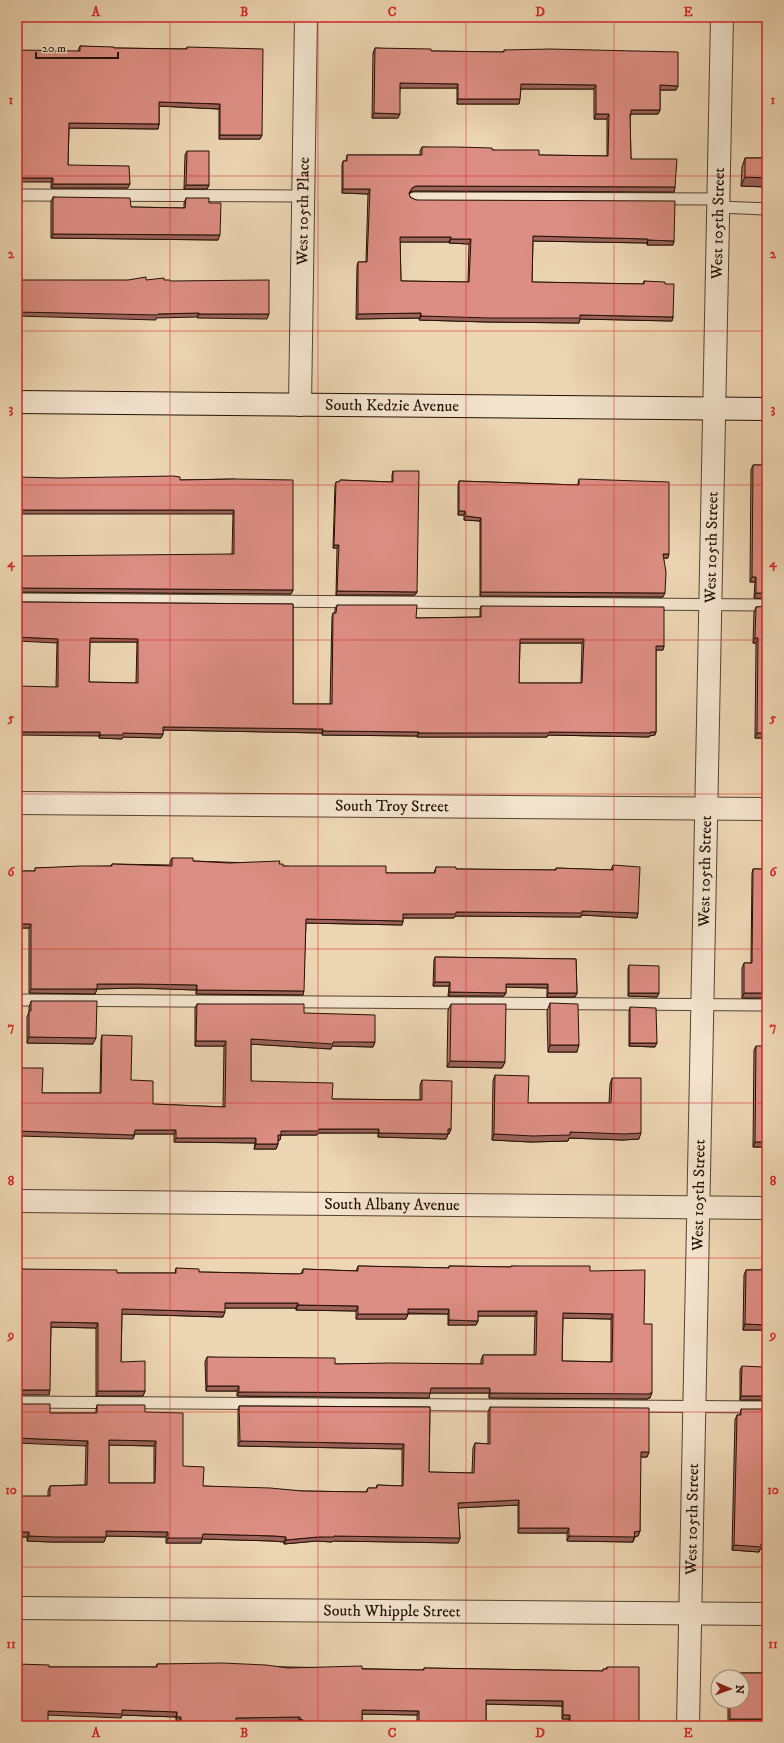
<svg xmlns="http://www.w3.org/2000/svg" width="784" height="1743" font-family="'IM FELL DW Pica',serif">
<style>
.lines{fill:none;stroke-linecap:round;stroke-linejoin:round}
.service-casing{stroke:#56422f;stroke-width:13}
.minor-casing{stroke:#56422f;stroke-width:24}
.secondary-casing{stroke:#241103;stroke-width:24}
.service{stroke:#f3e4ce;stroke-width:11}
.minor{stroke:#f3e4ce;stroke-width:22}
.secondary{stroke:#f3e4ce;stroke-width:22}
.wall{fill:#be7a72;stroke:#241103;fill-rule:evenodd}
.shaded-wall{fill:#9b635c;stroke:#241103}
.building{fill:#dd8e84;stroke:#241103;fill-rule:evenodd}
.grid{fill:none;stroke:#d62828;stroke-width:1;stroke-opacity:0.55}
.labels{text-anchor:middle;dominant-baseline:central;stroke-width:3;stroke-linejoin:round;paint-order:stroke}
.street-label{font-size:16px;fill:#241103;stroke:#f3e4ce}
.neatline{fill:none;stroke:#d62828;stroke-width:1.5}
.grid-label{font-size:13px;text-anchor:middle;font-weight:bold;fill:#d62828}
</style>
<rect width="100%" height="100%" fill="#edd6b4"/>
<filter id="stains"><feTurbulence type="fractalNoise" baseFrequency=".005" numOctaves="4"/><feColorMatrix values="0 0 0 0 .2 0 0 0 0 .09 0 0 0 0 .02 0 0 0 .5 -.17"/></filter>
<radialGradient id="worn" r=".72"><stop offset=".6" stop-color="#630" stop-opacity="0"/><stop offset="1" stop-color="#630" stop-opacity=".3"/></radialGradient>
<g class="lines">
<defs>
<path id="service" d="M17,195L303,196
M414,198L718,199
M719,207L767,209
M17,599L767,605
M17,1000L767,1005
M17,1402L767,1407"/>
<g id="minor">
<path id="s1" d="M300,405L306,17"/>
<path id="s2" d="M17,803L767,809"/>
<path id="s3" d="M17,1201L767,1208"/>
<path id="s4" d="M17,1608L767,1614"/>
<path id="s5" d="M688,1726L722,17"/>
</g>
<g id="secondary">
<path id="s6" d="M17,402L767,409"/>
</g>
</defs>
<!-- service casing -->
<use href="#service" class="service-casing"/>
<!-- minor casing -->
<use href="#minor" class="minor-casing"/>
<!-- secondary casing -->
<use href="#secondary" class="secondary-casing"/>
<!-- service -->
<use href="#service" class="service"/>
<!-- minor -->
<use href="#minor" class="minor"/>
<!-- secondary -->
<use href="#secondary" class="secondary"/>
</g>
<!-- wall -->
<path class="wall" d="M80,46L114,48L186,49L187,47L262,135L260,139H219V109L159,106V124L158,129L69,128L68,165L128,188H51V182L78,51Z
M375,48L431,51L504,52V50L678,86L676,90H660V110L658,114H631L630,119L631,159L675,187L674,192L414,191L410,192L409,194L410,197L416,200L674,241L673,245H647V243L533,241L532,282L643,284L644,281L665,284L673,317L672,321L580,319L579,323L487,322L419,320L420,318L356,319L357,266L358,262H366L368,194L342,193V165L343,161H346L347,155H420V151L422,147L492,150L539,155L607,156V119H594V89H521L519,104H457V88H400L398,118H372L373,53ZM400,242H449V243L469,244L468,282L401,281Z
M187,151L209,185L207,189H184L185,155Z
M767,152V187L741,186L742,167L745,158H765Z
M53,197L131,207L184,208V203L186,198L209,203L218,240L51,238V202Z
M767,250V360H764L766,252Z
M753,465H767V599L754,598L755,582H750L751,470Z
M393,471L417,592L415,595H336L337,548H333L335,485L336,482H339L340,480L392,482V475Z
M235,479L293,590L291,594L17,592L232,554L233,514L180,480Z
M579,479L668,558H663V597L480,596V521L464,520V515H458V485L459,481L578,485V483Z
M18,602L293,604V704H330L332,617L333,613H335V609L337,605L416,618L480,617V610L481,606L664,646L663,650H656V732L655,735L649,736V737L548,735L547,737H417V736L322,735V733L163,730V734L161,738L123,737L122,739L99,738V736L56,687L57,643ZM90,642H137L136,683L89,682ZM520,643H582L581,683H519Z
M767,606V738H755L756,643H753L754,612L756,607Z
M172,858L193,861L279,864L283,866L386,873H434L436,867L456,869L555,870L556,868L611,870L613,865L638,913L637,918L581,915V917L455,916L454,918H403V921L402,925L306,923L303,995L196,994V990L138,988L97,989L95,994L29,993V928H17V871H35V868L111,866L112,864L170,865V862Z
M753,869H767V998H742V968L744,963H751L752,873Z
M435,957L576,959L577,993L575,997H547V988L506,987V993L504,996H448L449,986H433L434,960Z
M629,965L659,993L657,997L628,996V969Z
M31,1001L93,1044L27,1043V1017L29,1012V1007Z
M550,1003L577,1052H548L547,1011Z
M197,1004L304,1013L375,1042L373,1047L332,1046L331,1049L251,1044V1081L332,1099L420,1100V1085L422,1080L451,1129L449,1134H448L446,1139L378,1137V1133H318L317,1135H281L280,1140H278V1144L276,1149H254L255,1143L174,1142V1134H135L133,1139L42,1093H100L101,1040L102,1035L131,1080L153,1104L223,1107L224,1046H195V1008Z
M451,1004L505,1062L502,1068L447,1067L448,1010Z
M630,1007L655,1047L629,1046V1011Z
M756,1046L767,1147H753L754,1050Z
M495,1075L528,1103H609L610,1084L612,1078L639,1139L623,1140L569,1138L568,1141L531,1142L492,1140L493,1081Z
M358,1266L449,1268V1266L511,1267V1266L590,1271L644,1324L650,1398H648V1399L489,1398V1393H430L429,1398L237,1396V1391H206L205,1362L207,1357L335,1364H481V1360L483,1355H534L535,1316H478V1321L476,1325H448V1314H408L406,1319H356V1311L296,1310V1308H225L223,1317L122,1314L121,1362L145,1391L143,1396H96V1328L51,1327L49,1395L17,1269L117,1273H175L176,1268L199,1272L301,1274L303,1269L356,1271ZM563,1318L611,1319V1362L562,1361Z
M762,1267H767V1330H743L744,1275L746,1270H761Z
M742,1366L763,1396L762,1400H740V1370Z
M18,1404L50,1413H96V1410L97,1405L145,1412L183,1466L203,1486L302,1491L366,1492L368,1488H376L377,1485L402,1486V1449L238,1446V1410L239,1406L430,1407L429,1472L472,1473L473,1448L475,1443L488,1444V1412L490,1407L649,1452L647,1457H640V1531L638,1536L635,1537L633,1542L567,1541V1533H518V1505L458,1508L460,1538L458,1543L333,1541L332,1542L316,1541L284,1544V1542L273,1541L202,1539L201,1543H166V1537L106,1536L104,1542H51L27,1541V1537H17L48,1496V1491L50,1486L85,1485L86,1446ZM109,1445L154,1446V1483H109Z
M741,1409L763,1416H767V1549H760L759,1552L732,1550L735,1420L737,1415H740Z
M157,1664L423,1670L424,1668L603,1671V1669H606L607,1667L639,1726H569V1719H562V1706L486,1704V1726H417V1715L362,1714V1726H302V1724H298V1721L236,1723V1726H179V1721H176V1717L122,1715L121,1718L49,1667H156Z
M767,1672V1723L728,1724V1701H742V1677H728L730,1673H762Z"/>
<!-- shaded-wall -->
<path class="shaded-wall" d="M400,83L458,84L457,88H399Z
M521,84L596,85L594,89H519Z
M660,85L678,86L676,90H658Z
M458,99H520L519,104H457Z
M159,102L220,104L219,109L158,106Z
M631,110H660L658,114H630Z
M374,113L400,114L398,118H372Z
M596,114H609L607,119H594Z
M69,123L159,124L158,129L67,128Z
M220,135H262L260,139H219Z
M745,177L767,178V187L741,186Z
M17,178H53L51,182H17Z
M53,184H130L128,188H51Z
M186,185H209L207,189H184Z
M416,186L675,187L674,192L414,191L410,192L407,198L412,188Z
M343,189H370L368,194L342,193Z
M53,234L220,235L218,240L51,238Z
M533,236L648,239L647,243L532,241Z
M400,237H451L449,242H399Z
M451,239H471L469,244L449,243Z
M648,240L674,241L673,245H647Z
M17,312L158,314L199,313L197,317L156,318V320L17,316Z
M421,313L420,318L356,319L358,314Z
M199,314H269L267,319L197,318Z
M580,315L673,317L672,321L580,319L579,323L487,322L419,320L421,316Z
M767,352V360H764Z
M17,510H234L233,514H17Z
M459,511H465L464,515H458Z
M466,516L481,518L480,521L464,520Z
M334,545H339L337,548H333Z
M663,554H669L668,558H661Z
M752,577H756L755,582H750Z
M18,588L293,590L291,594L17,592V589Z
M337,591L417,592L415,595H336Z
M481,592L665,593L663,597L480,596Z
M756,593H767V599L754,598Z
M17,637L58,639L57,643L17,641Z
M90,638L138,639L137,642H88Z
M755,638H758L756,643H753Z
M520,639H584L582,643H519Z
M656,646H664L663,650H654Z
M163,727L323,729L322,733L161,730Z
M323,731L419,732L417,736L322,735Z
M17,732H100L99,736L17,735Z
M549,732H656L655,735L649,736V737L548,735L547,737H417L419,733Z
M123,733L163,734L161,738L123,737L122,739L99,738L100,735Z
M757,733H767V738H755Z
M582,911L638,913L637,918L581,915V917L455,916L454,918H402L403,914L456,912Z
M306,919L403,921L402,925L304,923Z
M19,924H31L29,928H17Z
M435,982H450L449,986H433Z
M97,984H139L197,985L196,990L138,988L95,989Z
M506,984H548L547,988L505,987Z
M31,989H97L95,994L29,993Z
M197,990L304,991L303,995L196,994Z
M450,992L506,993L504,996H448Z
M548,993H577L575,997H547Z
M629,993H659L657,997L628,996Z
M744,993H767V998H742Z
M29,1037L96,1038L93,1044L27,1043Z
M251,1039L375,1042L373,1047L332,1046L331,1049L249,1044Z
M196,1041H226L224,1046H195Z
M630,1043H657L655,1047L629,1046Z
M550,1045H579L577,1052H548Z
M450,1061L505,1062L502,1068L447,1067Z
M319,1129H379L378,1133H318L317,1135H281L280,1140H277L278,1135L281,1131Z
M448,1129H451L449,1134L446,1133Z
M135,1130H176L174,1134H133Z
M17,1131L134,1135L133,1139L17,1136Z
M570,1132L641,1133L639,1139L623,1140L569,1138L568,1141L531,1142L492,1140L494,1134Z
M379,1133L448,1134L446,1139L378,1137Z
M176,1138H256L255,1143L174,1142Z
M755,1142H767V1147H753Z
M256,1144H278L276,1149H254Z
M225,1303H298L296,1308H223Z
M298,1305L358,1306L356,1311L296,1310Z
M122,1309L225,1312L223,1317L120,1314Z
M408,1309H449L448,1314L407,1313Z
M478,1311H537L535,1316H476Z
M563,1313L613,1314L611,1319L561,1318Z
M358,1314H408L406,1319H356Z
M449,1320L478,1321L476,1325H448Z
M51,1322L98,1323L96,1328L49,1327Z
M745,1324L767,1325V1330H743Z
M207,1386H239L237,1391H206Z
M431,1388H490L489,1393H430L429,1398L237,1396L239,1392Z
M18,1390H50L49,1395H17V1391Z
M98,1391H145L143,1396H96Z
M490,1393H652L650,1398H648V1399L489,1398Z
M741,1396H763L762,1400H740Z
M17,1438L88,1441L86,1446L17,1443Z
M109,1440L156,1441L154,1446L108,1445Z
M240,1441L404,1444L402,1449L238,1446Z
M641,1452H649L647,1457H639Z
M519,1500L518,1505L456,1508L458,1503Z
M519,1528H569L567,1533H518Z
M106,1531L168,1532L166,1537L104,1536Z
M640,1531L638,1536L634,1537L633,1542L567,1541L569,1536Z
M17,1532H29L27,1537H17Z
M203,1534L275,1536L286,1537L284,1542L273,1541L202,1539L201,1543H166L168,1538Z
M29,1536L106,1537L104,1542H51L27,1541Z
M334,1536L460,1538L458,1543L333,1541L332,1542L316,1541L284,1544L286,1540L318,1537Z
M761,1544H767V1549H760L759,1552L732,1550L734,1545Z
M486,1700L563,1701L562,1706L485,1704Z
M122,1710L177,1712L176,1717L122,1715L121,1718L46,1715L48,1711Z
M362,1710L419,1711L417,1715L360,1714Z
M563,1715H570L569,1719H562Z
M177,1717H181L179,1721H176Z
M300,1717L298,1721L235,1723L236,1718Z
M300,1719L303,1720L302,1724H298Z
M730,1719H767V1723L728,1724Z"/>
<!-- building -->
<path class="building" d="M80,46L114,47V48L187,49V47L263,49L262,135H220V104L159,102V124L69,123L68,165L129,166L130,184H53V178H17V50L80,51Z
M375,48L431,49V51L504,52V50L550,49L678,52V86L660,85V110H631V114H630L631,159H677L675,187L416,186L412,188L409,193L410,197L416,200L675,201L674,241L648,240V239L533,236L532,282L644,284V281L665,282V284H674L673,317L580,315V318H489L421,316V313L358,314V262H367L370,189H343V161H347V155H422V147H456L492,148V150H539V155L608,156L609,114H596V85L521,84L520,99H458V84L400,83V114L374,113ZM400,237H451V239H471L469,282L401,281Z
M187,151H209V185H186Z
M745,158H767V178L745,177Z
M53,197L130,198L131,207L185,208L186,198H209V203H221L220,235L53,234Z
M146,277V280L164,278V280H170V281L269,280V314H199V313L158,314L157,315L17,312V280H128Z
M753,465H767V593H756V577H752Z
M393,471H419L417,592L337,591L339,545H334L336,482H339L340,480L393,482Z
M173,476L180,477V480L235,479L293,480V590L18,588L17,589V556L234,554V510H17V477L60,478Z
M579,479L669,482V554H663L666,572L665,593L481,592V518L466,516L465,511H459V481L579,485Z
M17,601L18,602L293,604V704H332L333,613H336L337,605H417L416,618L481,617V606L664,607V646H656V732H650V733L549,732V733H419V732L323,731V729L163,727V734L123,733V735H100V732H17V686L58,687V639L17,637ZM90,638L138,639V683L89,682ZM520,639H584L582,683H519Z
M767,606V733H757L758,638H755L756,607Z
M172,858H193V861L229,863L280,861L279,864H283V866H386V873H435L436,867H456V869L556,870V868L613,870V865L640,867L638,913L582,911V913L456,912V914H403V921L306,919L304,991L197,990V985L139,984H97V989H31V924H19V903H17V871H35V868L80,866H112V864L172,866Z
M753,869H767V993H744V963H752Z
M435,957L576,959L577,993H548V984H506V993L450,992V982H435Z
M629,965L659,966V993H629Z
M31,1001H97L96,1038L29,1037V1011H31Z
M550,1003L578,1004L579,1045H550Z
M197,1004H304V1013L375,1015V1042H333V1044L251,1039V1081L333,1083L332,1099L422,1100V1080L452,1081L451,1129H448V1134L379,1133V1129H319L318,1131H281V1135H278V1144H256V1138H176V1130H135L134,1135L17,1131V1068H43L42,1093H101L102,1035L132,1036L131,1080L153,1081V1104L225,1107L226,1041H196Z
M451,1004H506L505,1062L450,1061Z
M630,1007L656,1008L657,1043H630Z
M756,1046H767V1142H755Z
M495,1075L529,1076L528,1103H611L612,1078H641V1133L625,1134L570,1132V1135L533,1136L494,1134Z
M358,1266L449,1268V1266L511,1267V1266H590V1271L645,1270L644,1324H652V1393H650V1394L490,1393V1388H431L430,1393L239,1392V1386H207V1357L335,1358V1364L390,1363L483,1364V1355H536L537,1311H478V1321L449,1320V1309H408V1314H358V1306L298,1305V1303H225V1312L122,1309L121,1362L145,1361V1391H98V1323L51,1322L50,1390H18L17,1391V1269L117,1270V1273H176V1268L199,1269V1272L299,1274L303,1273V1269L358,1271ZM563,1313L613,1314L612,1362L562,1361Z
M762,1267H767V1325L745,1324L746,1270H762Z
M742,1366L763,1367V1396H741Z
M17,1403L18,1404H50V1413H97V1405H145V1412L183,1413V1466L204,1467L203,1486L270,1488L302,1491L367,1492L368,1488H377V1485L403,1486L404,1444L240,1441L239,1406L430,1407L429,1472L474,1473L475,1443L490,1444V1407L649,1408V1452H641L640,1531L634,1532L635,1537L569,1536V1528H519V1500L458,1503L460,1538L334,1536V1537H318L286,1540V1537L275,1536L203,1534L202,1538H168V1532L106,1531V1537H53L29,1536V1532H17V1496H50V1486L87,1485L88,1441L17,1438ZM109,1440L156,1441L155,1483H109Z
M741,1409H763V1416H767V1544H761V1547L734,1545L737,1415H741Z
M222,1663L266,1665L288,1668L362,1666V1669L424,1670V1668L603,1671V1669H607V1667H639V1726H570V1715H563V1701L486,1700V1726H419V1711L362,1710V1726H303V1720L300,1719V1717L236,1718V1726H181V1717H177V1712L122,1710V1714L48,1711V1726H17V1664L49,1665V1667H157V1664Z
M767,1672V1719H730V1701H742V1677H730V1673H762Z"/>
<!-- grid -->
<path class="grid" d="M170,17V1726M318,17V1726M466,17V1726M614,17V1726M17,176H767M17,331H767M17,485H767M17,640H767M17,794H767M17,949H767M17,1103H767M17,1258H767M17,1412H767M17,1567H767"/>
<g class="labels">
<!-- street labels -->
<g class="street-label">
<text stroke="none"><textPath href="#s1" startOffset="194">West 105th Place</textPath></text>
<text stroke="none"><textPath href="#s5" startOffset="1503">West 105th Street</textPath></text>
<text stroke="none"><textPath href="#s6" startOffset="375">South Kedzie Avenue</textPath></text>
<text stroke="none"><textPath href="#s5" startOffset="1179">West 105th Street</textPath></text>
<text stroke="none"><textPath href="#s2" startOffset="375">South Troy Street</textPath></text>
<text stroke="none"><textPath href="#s5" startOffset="855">West 105th Street</textPath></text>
<text stroke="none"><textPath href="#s5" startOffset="531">West 105th Street</textPath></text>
<text stroke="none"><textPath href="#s3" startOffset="375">South Albany Avenue</textPath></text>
<text stroke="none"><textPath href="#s5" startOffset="207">West 105th Street</textPath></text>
<text stroke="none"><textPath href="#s4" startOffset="375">South Whipple Street</textPath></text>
</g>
</g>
<!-- margin -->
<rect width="784" height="1743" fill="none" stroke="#edd6b4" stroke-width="44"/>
<!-- north arrow -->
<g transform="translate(730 1689) rotate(92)"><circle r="19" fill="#f3e4ce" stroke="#a0907d"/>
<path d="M0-3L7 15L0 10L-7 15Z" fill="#8f2418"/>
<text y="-6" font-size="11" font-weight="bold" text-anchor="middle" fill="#241103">N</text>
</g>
<!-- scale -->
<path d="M36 52v6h82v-6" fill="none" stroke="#241103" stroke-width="2"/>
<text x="42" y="52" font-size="12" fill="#241103" stroke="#f3e4ce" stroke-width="3" paint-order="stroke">20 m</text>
<rect x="22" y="22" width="740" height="1699" class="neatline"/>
<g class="grid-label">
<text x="96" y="16">A</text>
<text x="244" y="16">B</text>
<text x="392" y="16">C</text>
<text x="540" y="16">D</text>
<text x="688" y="16">E</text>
<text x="11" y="104">1</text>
<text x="773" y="104">1</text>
<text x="11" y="258">2</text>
<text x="773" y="258">2</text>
<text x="11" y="413">3</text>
<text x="773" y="413">3</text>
<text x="11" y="567">4</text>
<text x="773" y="567">4</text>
<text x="11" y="722">5</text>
<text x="773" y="722">5</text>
<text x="11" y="876">6</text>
<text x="773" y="876">6</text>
<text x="11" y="1031">7</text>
<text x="773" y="1031">7</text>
<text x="11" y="1185">8</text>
<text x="773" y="1185">8</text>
<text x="11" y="1339">9</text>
<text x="773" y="1339">9</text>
<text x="11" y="1494">10</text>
<text x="773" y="1494">10</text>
<text x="11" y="1648">11</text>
<text x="773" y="1648">11</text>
<text x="96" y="1737">A</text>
<text x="244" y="1737">B</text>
<text x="392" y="1737">C</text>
<text x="540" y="1737">D</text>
<text x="688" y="1737">E</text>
</g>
<rect width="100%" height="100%" filter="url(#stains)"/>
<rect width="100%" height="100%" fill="url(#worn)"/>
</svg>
